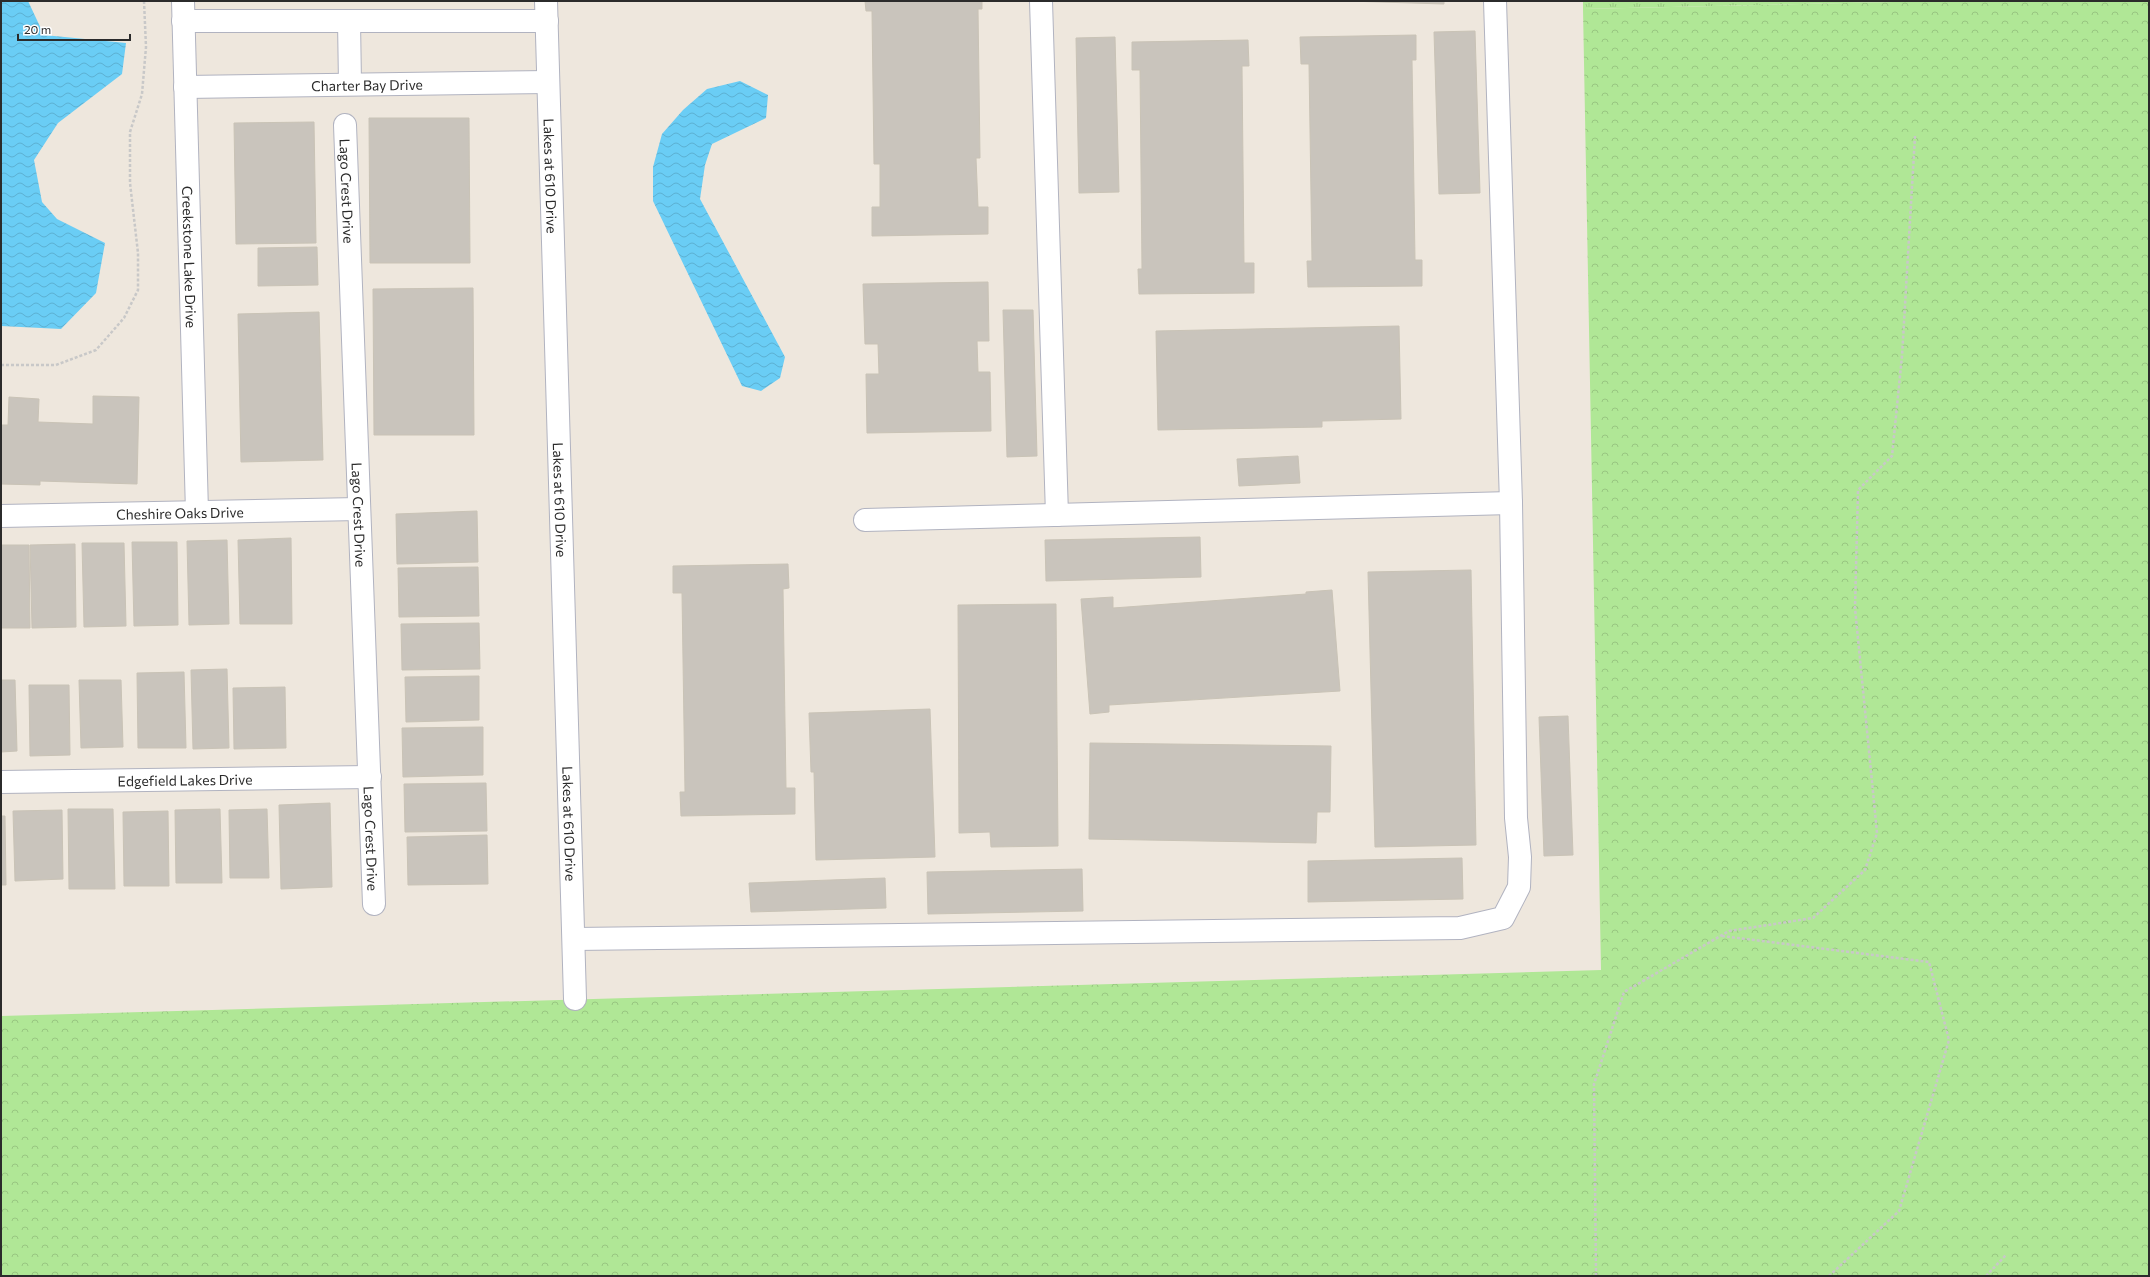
<svg xmlns="http://www.w3.org/2000/svg" width="2150" height="1277" font-family="Commissioner,sans-serif">
<style>
.grass{fill:url(#grass-tufts)}
.forest{fill:url(#forest-crowns)}
.water{fill:url(#water-waves)}
.building{fill:#c9c4bc;stroke:#c9c3b6}
.lines{fill:none;stroke-linecap:round;stroke-linejoin:round}
.minor-casing{stroke:#b1b3c0;stroke-width:24}
.path{stroke:#c8c8c8;stroke-width:2.5;stroke-dasharray:3 2;stroke-linecap:butt}
.minor{stroke:#fff;stroke-width:22}
.labels{text-anchor:middle;dominant-baseline:central;stroke-width:3.5;stroke-linejoin:round;paint-order:stroke}
.street-label{font-size:14px;fill:#2b2b2b;stroke:#fff}
</style>
<defs>
<pattern id="grass-tufts" width="24" height="20" patternUnits="userSpaceOnUse"><rect width="24" height="20" fill="#b0e796"/><path d="M3 7l-1-3M5 7V3M7 7l1-3M15 17l-1-3M17 17v-4M19 17l1-3" fill="none" stroke="#98c681"/></pattern>
<pattern id="forest-crowns" width="20" height="18" patternUnits="userSpaceOnUse"><rect width="20" height="18" fill="#b0e796"/><path d="M2 6a3 3 0 1 1 6 0M12 15a3 3 0 1 1 6 0" fill="none" stroke="#98c681"/></pattern>
<pattern id="water-waves" width="16" height="10" patternUnits="userSpaceOnUse"><rect width="16" height="10" fill="#6acdf5"/><path d="M0 5q4-4 8 0t8 0" fill="none" stroke="#5cb0d2"/></pattern>
</defs>
<rect width="100%" height="100%" fill="#eee7dd"/>
<!-- grass -->
<path class="grass" d="M1583,1H1939L1583,9Z"/>
<!-- forest -->
<path class="forest" d="M1939,1H2149V1276H1V1016L1601,970L1583,9Z"/>
<!-- water -->
<path class="water" d="M1,1H28L44,35L126,43L122,74L58,123L34,160L42,202L57,219L105,243L96,293L61,329L1,326Z
M740,81L768,95L766,118L712,144L705,165L700,199L785,357L780,378L761,391L742,386L653,201V167L662,134L683,110L707,89Z"/>
<!-- building -->
<path class="building" d="M865,1H982V9H978L980,158H976L978,207H988V234L872,236V207H880V164H874L872,11H866Z
M1348,1H1444V4Z
M1475,31L1480,193L1439,194L1434,32Z
M1416,35V60H1412L1415,260H1422V286L1308,287L1307,261H1312L1309,64H1301L1300,37Z
M1115,37L1119,192L1079,193L1076,38Z
M1248,40L1249,66H1242L1244,263H1254V293L1139,294L1138,269H1142L1140,70H1132V42Z
M369,118H469L470,263H370Z
M314,122L316,243L236,244L234,123Z
M317,247L318,285L258,286V248Z
M988,282L989,341H977L978,372H990L991,431L867,433L866,374H879L878,344H865L863,284Z
M473,288L474,435H374L373,289Z
M1003,310H1033L1037,456L1007,457Z
M319,312L323,460L241,462L238,314Z
M1399,326L1401,419L1322,421V427L1158,430L1156,331Z
M93,396L139,397L137,484L40,481V485L1,484V425H8L9,397L39,399L38,422L93,424Z
M1298,456L1300,483L1239,486L1237,459Z
M477,511L478,562L397,564L396,514Z
M1200,537L1201,577L1046,581L1045,540Z
M291,538L292,624H240L238,540Z
M227,540L229,624L189,625L187,541Z
M132,542H177L178,625L134,626Z
M82,543H124L126,626L84,627Z
M75,544L76,627L32,628L30,545Z
M1,545H29L30,628H1Z
M788,564L789,588L783,589L786,788H795V814L681,816L680,792H685L682,593H673V566Z
M478,567L479,616L399,617L398,568Z
M1471,570L1476,845L1375,847L1368,572Z
M1332,590L1340,691L1109,705V712L1090,714L1081,599L1113,597V608L1306,594V592Z
M1056,604L1058,846L991,847L990,832L959,833L958,605Z
M479,623L480,669L402,670L401,624Z
M227,669L229,748L193,749L191,670Z
M184,672L186,748H138L137,673Z
M479,676V720L406,722L405,677Z
M1,680H15L17,751L1,752Z
M79,680H121L123,747L81,748Z
M29,685H69L70,755L30,756Z
M285,687L286,748L234,749L233,688Z
M930,709L935,857L816,860L814,772H811L809,713Z
M1568,716L1573,855L1544,856L1539,717Z
M483,727V775L403,777L402,728Z
M1090,743L1331,746L1330,812H1317L1316,843L1089,839Z
M486,783L487,831L405,832L404,784Z
M330,803L332,887L281,889L279,805Z
M68,809H113L115,889H69Z
M220,809L222,883H176L175,810Z
M267,809L269,878H230L229,810Z
M62,810L63,879L15,881L13,811Z
M168,811L169,886H124L123,812Z
M1,816H5L6,885H1Z
M487,835L488,884L408,885L407,837Z
M1462,858L1463,899L1308,902V861Z
M1082,869L1083,911L928,914L927,872Z
M885,878L886,908L751,912L749,883Z"/>
<g class="lines">
<defs>
<g id="minor">
<path id="s1" d="M183,1L197,512"/>
<path id="s2" d="M546,1L575,999"/>
<path d="M1041,1L1057,515"/>
<path d="M183,21H547"/>
<path d="M349,21L350,84"/>
<path id="s3" d="M185,87L548,82"/>
<path id="s4" d="M345,125L374,904"/>
<path id="s5" d="M1,516L359,509"/>
<path d="M865,520L1511,503"/>
<path id="s6" d="M1,782L370,777"/>
<path d="M574,939L1460,928L1503,918L1519,887L1520,857L1516,818L1511,503L1495,1"/>
</g>
</defs>
<!-- minor casing -->
<use href="#minor" class="minor-casing"/>
<!-- path -->
<path class="path" d="M1,365H56L96,350L124,318L138,290V253L130,183V132L142,94L146,47L144,1
M1722,936L1929,962L1949,1040L1899,1211L1829,1276
M1596,1276L1594,1084L1624,992L1729,931L1813,918L1865,870L1877,833L1855,608L1858,490L1892,456L1902,356L1915,136
M1986,1276L2006,1255"/>
<!-- minor -->
<use href="#minor" class="minor"/>
</g>
<g class="labels">
<!-- street labels -->
<g class="street-label">
<text stroke="none"><textPath href="#s3" startOffset="182">Charter Bay Drive</textPath></text>
<text stroke="none"><textPath href="#s2" startOffset="175">Lakes at 610 Drive</textPath></text>
<text stroke="none"><textPath href="#s4" startOffset="66">Lago Crest Drive</textPath></text>
<text stroke="none"><textPath href="#s1" startOffset="256">Creekstone Lake Drive</textPath></text>
<text stroke="none"><textPath href="#s2" startOffset="499">Lakes at 610 Drive</textPath></text>
<text stroke="none"><textPath href="#s5" startOffset="179">Cheshire Oaks Drive</textPath></text>
<text stroke="none"><textPath href="#s4" startOffset="390">Lago Crest Drive</textPath></text>
<text stroke="none"><textPath href="#s6" startOffset="184">Edgefield Lakes Drive</textPath></text>
<text stroke="none"><textPath href="#s2" startOffset="823">Lakes at 610 Drive</textPath></text>
<text stroke="none"><textPath href="#s4" startOffset="714">Lago Crest Drive</textPath></text>
</g>
</g>
<!-- border -->
<rect width="2150" height="1277" fill="none" stroke="#2b2b2b" stroke-width="4"/>
<!-- scale -->
<path d="M18 34v6h112v-6" fill="none" stroke="#2b2b2b" stroke-width="2"/>
<text x="24" y="34" font-size="12" fill="#2b2b2b" stroke="#ffffff" stroke-width="3" paint-order="stroke">20 m</text>
</svg>
